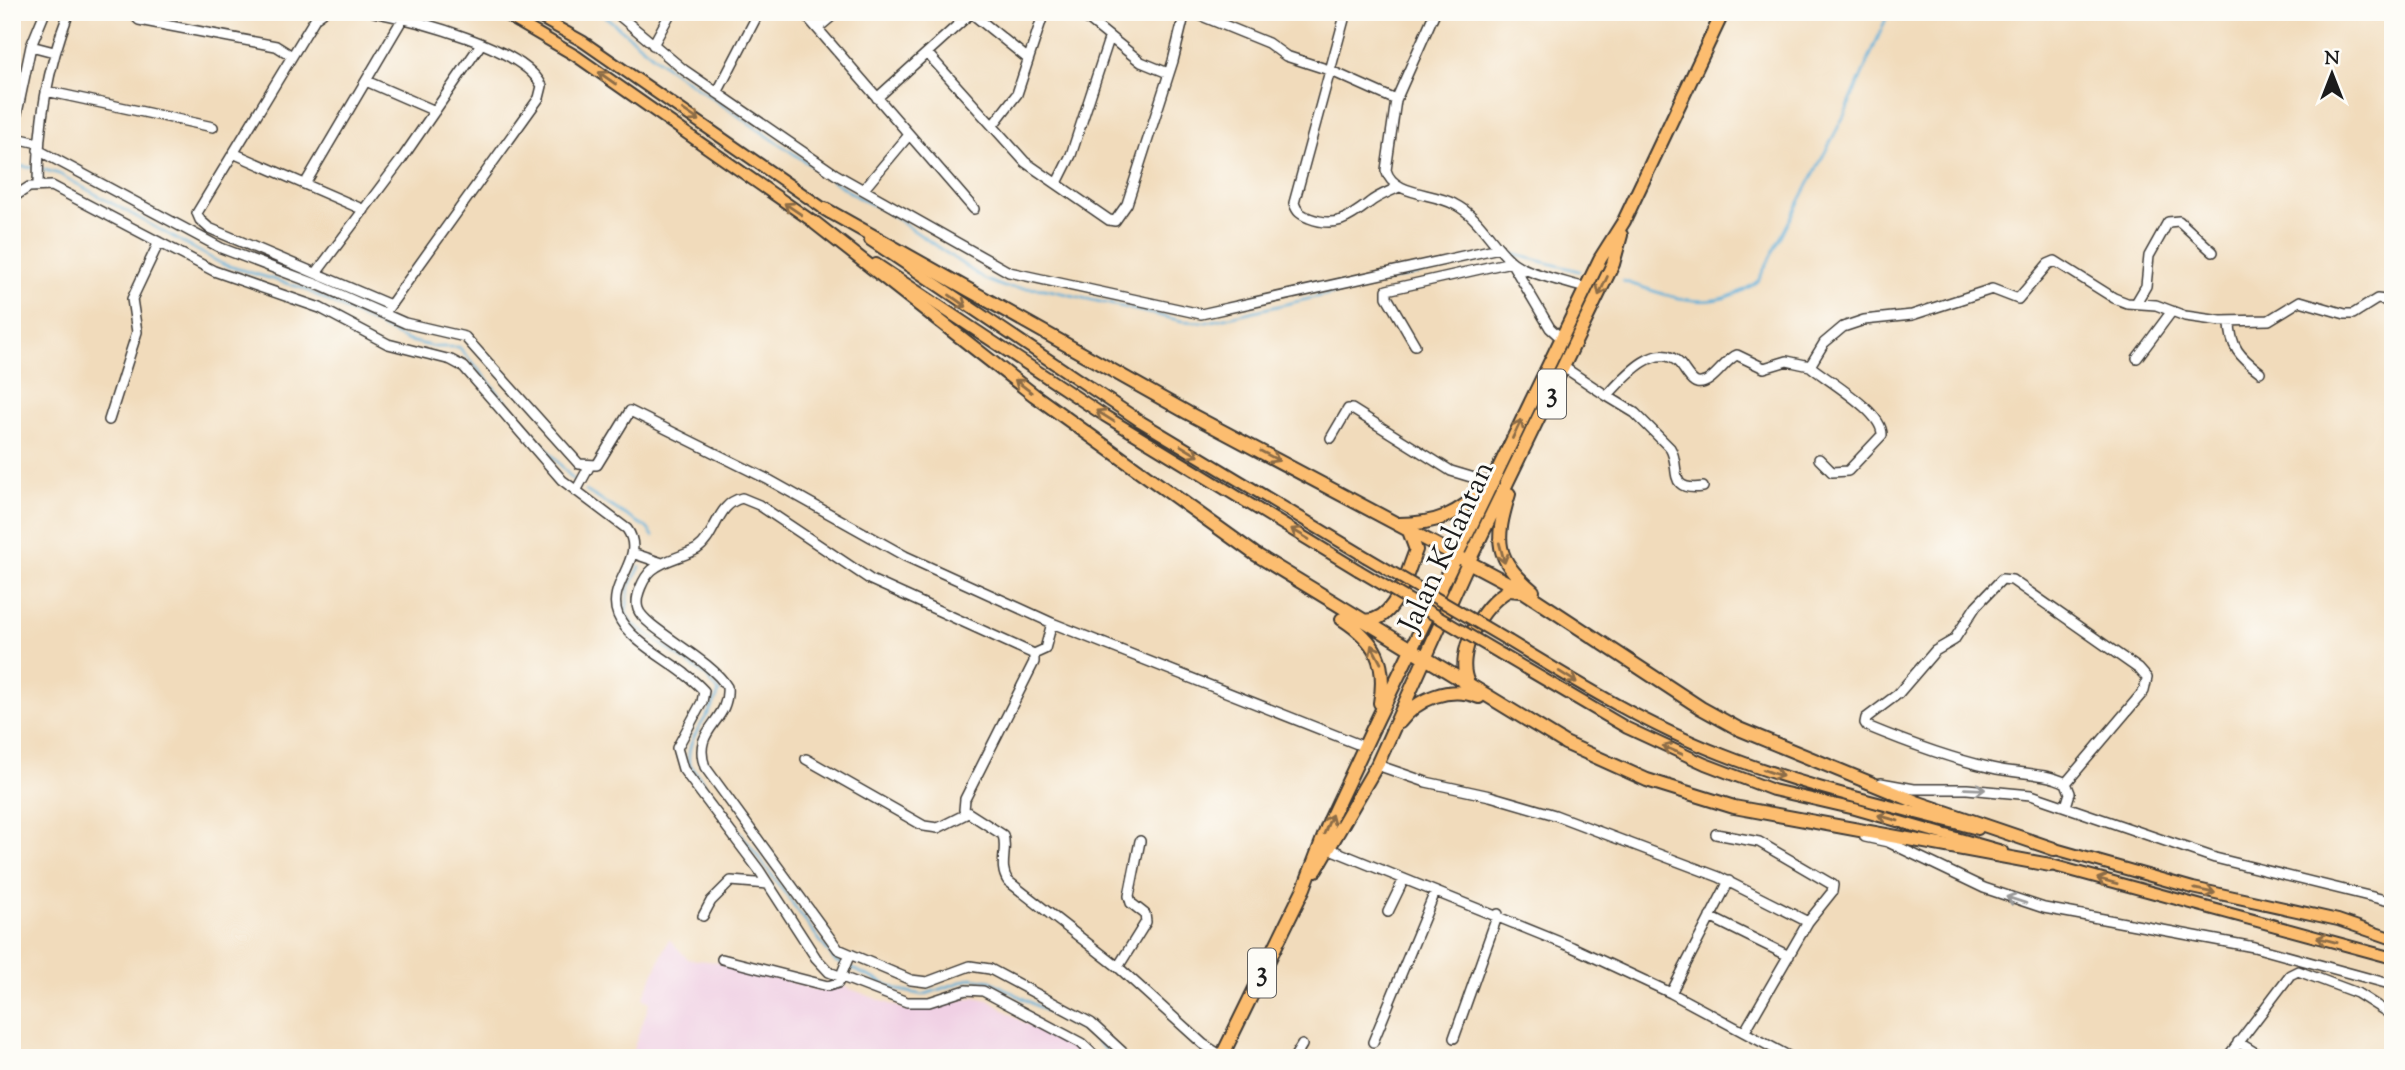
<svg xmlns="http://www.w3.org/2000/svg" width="2405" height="1070" font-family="'Sorts Mill Goudy',serif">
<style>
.built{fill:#f0d0e4}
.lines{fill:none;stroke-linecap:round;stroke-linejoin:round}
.stream{stroke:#5daed8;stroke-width:2.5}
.minor-casing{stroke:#3c3934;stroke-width:12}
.major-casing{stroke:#3c3934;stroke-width:14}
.highway-casing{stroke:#3c3934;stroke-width:16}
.minor{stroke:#fff;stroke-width:9}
.major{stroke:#fcbd6f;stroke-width:10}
.highway{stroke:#fcbd6f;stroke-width:12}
.major-bridge-casing{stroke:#3c3934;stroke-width:14;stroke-linecap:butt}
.major-bridge{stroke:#fcbd6f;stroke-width:10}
.oneway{stroke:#8c6c46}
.oneway2{stroke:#999}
.labels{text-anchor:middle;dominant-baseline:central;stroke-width:6;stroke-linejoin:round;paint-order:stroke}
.shield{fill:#fdfcf7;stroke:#605f5e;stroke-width:2}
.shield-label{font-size:28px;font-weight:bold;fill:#1c1c1c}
.street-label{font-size:30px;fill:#1c1c1c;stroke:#fdfcf7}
</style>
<rect width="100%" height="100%" fill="#fdfcf7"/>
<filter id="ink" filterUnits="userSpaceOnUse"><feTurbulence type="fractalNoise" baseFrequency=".0143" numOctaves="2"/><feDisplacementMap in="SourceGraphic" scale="14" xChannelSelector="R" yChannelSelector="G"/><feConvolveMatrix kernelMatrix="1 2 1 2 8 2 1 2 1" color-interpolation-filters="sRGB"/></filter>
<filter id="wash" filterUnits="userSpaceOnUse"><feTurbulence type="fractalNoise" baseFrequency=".00686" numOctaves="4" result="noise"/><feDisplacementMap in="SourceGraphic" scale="28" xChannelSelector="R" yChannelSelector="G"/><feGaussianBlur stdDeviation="1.57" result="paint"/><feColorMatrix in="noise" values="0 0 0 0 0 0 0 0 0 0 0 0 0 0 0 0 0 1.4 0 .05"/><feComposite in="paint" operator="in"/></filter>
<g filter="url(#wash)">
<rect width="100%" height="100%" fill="#f1dbbb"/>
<!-- built -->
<path class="built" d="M669,939L688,959L727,963L821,991L840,985L909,1011L975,997L989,1000L1024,1023L1074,1045L1087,1058H630L650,1002L643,998Z"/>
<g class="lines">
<!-- stream -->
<path class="stream" d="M600,12L667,67L857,197L884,210L984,279L1004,287L1045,289L1182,321L1207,322L1496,256
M17,166L35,168
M42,169L59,174L222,264L302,288L406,340L435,347H459L576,483
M1513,254L1579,271
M1623,281C1673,297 1711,316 1758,281L1845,114L1889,12
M586,491L647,528L653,536
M640,567L629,588L626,614L633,624L706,676L719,692C711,718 686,734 689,763L835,961L899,990L923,995L972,978L991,981L1090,1035L1114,1058"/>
</g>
</g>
<g filter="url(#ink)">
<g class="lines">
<defs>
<path id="minor" d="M131,12L139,20L276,46L292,56
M323,12L316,17L197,213L200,220L209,228L390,305
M374,12C414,20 523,47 542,86L539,98L384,314
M615,12L684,70L835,174L1009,272L1201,314L1499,248
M803,12L974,209
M970,12L1027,58
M1079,12L1141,62L1168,73
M1192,12L1268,43L1286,56L1329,70L1396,100
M1346,12L1294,203C1297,212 1300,214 1309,218C1335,228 1348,219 1369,203C1377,196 1389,192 1399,187
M1435,12L1396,100L1386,170C1393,196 1433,192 1454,204C1480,217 1489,241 1510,260C1523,273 1567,282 1585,288
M818,28L837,12
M653,45L671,12
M31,46L54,52
M927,53L1025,162L1109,220L1115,221L1127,204L1173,61L1185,12
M366,81L435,111
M46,91L213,127
M717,93L759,12
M877,98L971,13
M993,125L1017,94L1044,12
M12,137L31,46L45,12
M12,137L38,143
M38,150L221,248L321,286L405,323L465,337L579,464L597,465L630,411L769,480L905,556L1052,623L1365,747
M233,153L364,210
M1057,183L1071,155L1109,39
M305,184L403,18
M38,185C38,123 47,69 69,12
M864,189L909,135
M12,198L29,187L52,186L214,271L320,308L388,344L451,360L464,367L562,480L627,529C648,559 605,583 618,615C630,645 682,665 704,691L702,702L677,748L683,769L759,870L816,958L829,972L907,1002H929L966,990L983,991L1081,1043L1097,1058
M317,272L401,160L481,44
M2136,303L2146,286L2149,256L2168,222L2179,221L2213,252
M2230,321C2230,347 2240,357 2260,372
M1415,345L1387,297V290L1511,262L1550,328L1561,338
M2137,358L2172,311
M1810,366C1828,381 1883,412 1882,435L1848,471L1832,472L1819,459
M1565,368L1607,396C1622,380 1655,339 1679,363C1684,368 1690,381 1697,383C1712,386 1725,359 1737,355L1764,368L1787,361L1810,366L1824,343L1843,327L1864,320L1912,315L1992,289L2018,299L2048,264L2055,261L2114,298L2127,303L2156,305L2185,316L2221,321L2269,320L2300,301L2345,314H2353L2377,299L2393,301
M1607,396L1635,413L1670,448C1682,467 1665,492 1703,487
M109,420L137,332L132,299L159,242
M1331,438L1348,409H1352L1451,471L1491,483
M576,491L589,467
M635,554L662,563
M1052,623L1045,649L1034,654L871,580L759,505L742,498C716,504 717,535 697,549C683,557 665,559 652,570C644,577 634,597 638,609C644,628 711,659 727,687C730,723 691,728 705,767L838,949L911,980L927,982L970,966L990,969L1091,1023L1129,1058
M1034,654V662L965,799L964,810L1003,835C1008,851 998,866 1008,881L1118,967L1203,1044L1222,1056
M806,759L924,826L938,828L968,813
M1377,765L1426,782L1490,796L1555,815L1719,877L1808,922
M1881,783L1914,789H1967L2031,795L2215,858L2393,902
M2066,806L2070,793L2066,783C2044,772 2016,774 1992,768C1948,758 1908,743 1867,726L1865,723L1866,718L1898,694L1935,651L1954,640L1976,606L2002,579L2012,580L2139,669L2147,678L2144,691L2066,783
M1716,834L1759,842L1833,885L1832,892L1808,922L1745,1031
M1865,837L1888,842L1984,888L2044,908L2254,947L2393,985
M1330,849L1572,947L1671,993L1792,1058
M1388,912L1404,879
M703,916L711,901L731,881L768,884
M1710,917L1789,956
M722,959L828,986L838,983L849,956
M1118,967L1146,922L1145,914L1131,903L1129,896L1140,841
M1671,993L1729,881
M1454,1038L1498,914
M1373,1042L1435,892
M2238,1042L2264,1058
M1294,1058L1302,1045
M2227,1058L2290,975L2298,971L2357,993L2393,1016"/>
<path id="major" d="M501,12L576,56L822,228
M530,12L582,41L830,213
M870,240L1140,421L1366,557
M876,264L1105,416L1358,570
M1509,641C1578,683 1646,725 1721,754C1804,787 1892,806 1978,829
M1501,654L1627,728L1705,764L1773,790L1855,809L2002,851
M2048,847L2193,888L2338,920L2393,939
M2044,863L2393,958"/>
<path id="highway" d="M825,209L1188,413L1523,591L1701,708L1739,729L1919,803L2054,849
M815,223L1034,395L1255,554L1565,743L1647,780L1734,807L2050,865
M1509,494C1495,541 1494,558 1533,591
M1399,524C1436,524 1458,515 1485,488
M1342,619C1376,641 1387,662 1380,703
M1362,620C1395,626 1406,574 1416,550L1409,531
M1468,683C1454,654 1482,604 1509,590L1520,591
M1400,722C1418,698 1450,685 1479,697
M1316,870L1377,765L1468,563L1613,264L1621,235
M1221,1058L1304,888L1330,820L1377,720L1600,259L1624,221L1723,12"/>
</defs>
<!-- minor casing -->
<use href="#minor" class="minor-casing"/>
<!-- major casing -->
<use href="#major" class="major-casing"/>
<!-- highway casing -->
<use href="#highway" class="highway-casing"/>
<!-- minor -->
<use href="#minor" class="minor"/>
<!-- major -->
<use href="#major" class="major"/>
<!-- highway -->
<use href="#highway" class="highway"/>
<defs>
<path id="major-bridge" d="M1366,557L1509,641
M1358,570L1501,654"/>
</defs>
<!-- major-bridge casing -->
<use href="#major-bridge" class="major-bridge-casing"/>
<!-- major-bridge -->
<use href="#major-bridge" class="major-bridge"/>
</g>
<!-- one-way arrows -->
<defs><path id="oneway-shaft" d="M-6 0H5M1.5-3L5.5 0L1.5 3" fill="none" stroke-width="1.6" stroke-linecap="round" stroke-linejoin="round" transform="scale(1.75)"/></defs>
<g class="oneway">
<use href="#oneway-shaft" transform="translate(607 78) rotate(-145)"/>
<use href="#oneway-shaft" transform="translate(691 115) rotate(34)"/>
<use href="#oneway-shaft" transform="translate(793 209) rotate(-146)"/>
<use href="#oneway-shaft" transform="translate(1603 286) rotate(115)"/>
<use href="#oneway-shaft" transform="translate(958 301) rotate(35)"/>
<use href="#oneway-shaft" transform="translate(1023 386) rotate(-142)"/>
<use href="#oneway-shaft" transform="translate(1105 416) rotate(-148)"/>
<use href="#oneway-shaft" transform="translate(1517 429) rotate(-64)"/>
<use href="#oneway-shaft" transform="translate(1190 451) rotate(31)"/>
<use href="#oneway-shaft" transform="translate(1270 456) rotate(28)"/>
<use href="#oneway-shaft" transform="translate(1300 534) rotate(-149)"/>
<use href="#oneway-shaft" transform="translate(1502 553) rotate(75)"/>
<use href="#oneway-shaft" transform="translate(1376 654) rotate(-118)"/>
<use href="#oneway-shaft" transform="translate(1568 677) rotate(32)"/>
<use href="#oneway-shaft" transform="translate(1672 750) rotate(-157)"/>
<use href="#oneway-shaft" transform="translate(1773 773) rotate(19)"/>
<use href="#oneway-shaft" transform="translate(1888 818) rotate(-164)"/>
<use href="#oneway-shaft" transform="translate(1328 824) rotate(-68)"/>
<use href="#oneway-shaft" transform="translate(2107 881) rotate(-165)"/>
<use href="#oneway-shaft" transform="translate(2205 891) rotate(12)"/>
<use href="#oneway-shaft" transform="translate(2327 940) rotate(-165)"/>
</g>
<g class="oneway2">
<use href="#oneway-shaft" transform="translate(1975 789) rotate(2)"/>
<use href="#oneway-shaft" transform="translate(2016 900) rotate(-162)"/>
</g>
</g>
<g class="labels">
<!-- shield labels -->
<g class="shield">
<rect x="1538" y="369.5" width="28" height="49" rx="5"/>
<rect x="1248" y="948.5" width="28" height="49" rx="5"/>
</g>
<g class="shield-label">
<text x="1552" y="394">3</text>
<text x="1262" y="973">3</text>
</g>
<!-- street labels -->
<g class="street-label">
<text transform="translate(1448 547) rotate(-65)">Jalan Kelantan</text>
</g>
</g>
<!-- margin -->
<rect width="2405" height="1070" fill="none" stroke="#fdfcf7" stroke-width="42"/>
<!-- north arrow -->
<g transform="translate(2332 74)" stroke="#fdfcf7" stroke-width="5" paint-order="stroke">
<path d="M0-5L12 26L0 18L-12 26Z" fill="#1c1c1c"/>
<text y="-10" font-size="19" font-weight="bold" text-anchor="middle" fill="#1c1c1c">N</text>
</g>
</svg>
